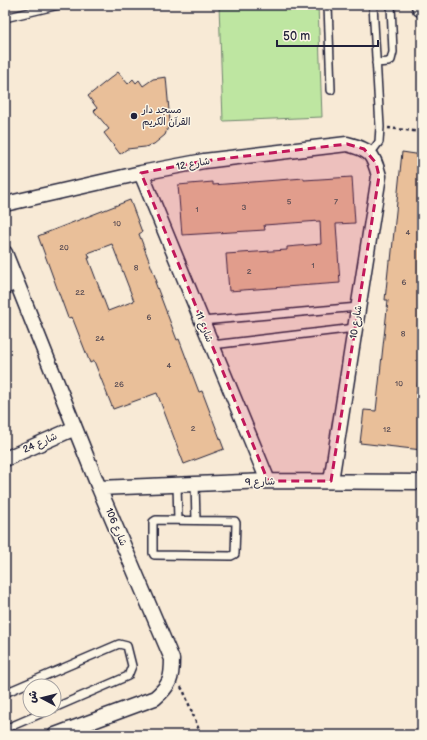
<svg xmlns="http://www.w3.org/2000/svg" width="427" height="740" font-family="'Balsamiq Sans','Playpen Sans Arabic',sans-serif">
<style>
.green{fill:#bee6a1;stroke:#70846e}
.building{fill:#e9bf99;stroke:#22223b;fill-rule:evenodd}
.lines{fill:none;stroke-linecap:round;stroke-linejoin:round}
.service-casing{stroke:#22223b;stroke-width:10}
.minor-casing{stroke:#22223b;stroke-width:17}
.path{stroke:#22223b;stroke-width:2.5;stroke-dasharray:3 3;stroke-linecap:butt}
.service{stroke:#fcf5e5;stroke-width:7}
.minor{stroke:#fcf5e5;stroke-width:14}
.marked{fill:#c2185b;fill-opacity:0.2;stroke:#c2185b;stroke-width:3;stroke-dasharray:8 5;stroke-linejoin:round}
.poi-dot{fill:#22223b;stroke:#fcf5e5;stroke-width:1.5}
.labels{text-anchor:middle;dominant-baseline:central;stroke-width:3;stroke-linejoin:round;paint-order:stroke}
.number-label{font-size:8px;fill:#544952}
.poi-label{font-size:10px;fill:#22223b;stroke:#fcf5e5;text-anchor:start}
.street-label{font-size:10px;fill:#22223b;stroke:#fcf5e5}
</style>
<rect width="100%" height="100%" fill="#f8ead6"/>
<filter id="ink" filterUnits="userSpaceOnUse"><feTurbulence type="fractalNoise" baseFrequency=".025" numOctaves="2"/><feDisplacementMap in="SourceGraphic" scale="8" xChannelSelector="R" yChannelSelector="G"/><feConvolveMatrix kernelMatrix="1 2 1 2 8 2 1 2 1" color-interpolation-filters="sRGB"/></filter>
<g filter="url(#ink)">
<!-- green -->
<path class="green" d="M219,5H318L322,117L223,121Z"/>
<!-- building -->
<path class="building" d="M118,72L128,84L133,79L136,83L139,80L143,86L153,79L166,77L170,122L165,135L154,144L145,147L127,149L120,154L104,133L109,129L94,111L97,108L88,96Z
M402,152L422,155V355L416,397H422V450L360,443L364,410L376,411L388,300H385L389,261H391Z
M352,177L355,223L336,224L340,283L229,291L226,254L287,250V247L321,244L320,221L264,225L265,230L182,235L178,185L213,182V185L304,178V180Z
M130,200L142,232L139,234L157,282H155L177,340L179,339L199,392L202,391L224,449L184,464L157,393L113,409L94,361L90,363L72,317L68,318L38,236ZM112,244L134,301L108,311L88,258H90L88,253Z"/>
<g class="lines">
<defs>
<path id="service" d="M328,5L331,90
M415,5L417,11L422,14
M5,18L59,5
M376,63L388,62L391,60L393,52L391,5
M370,154L379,142L380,127L373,5
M202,321L358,307
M212,345L355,328
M195,484L196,520
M177,485L178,520
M156,520L235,521L236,523L235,554L231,556L154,555L153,553V522Z
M5,693L119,644L127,646L132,666L128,676L54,708
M5,729L49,710"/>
<path id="minor" d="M141,173L268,481
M5,204L141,173L204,161L347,144C370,150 373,153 379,176L331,481
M5,253L99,488L172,659C172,679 170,685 155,698L55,735
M5,287L16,282
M5,459L75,428
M99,488L268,481L422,482"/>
</defs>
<!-- service casing -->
<use href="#service" class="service-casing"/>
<!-- minor casing -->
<use href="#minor" class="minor-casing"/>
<!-- path -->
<path class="path" d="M388,128L422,132
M181,687L184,692L201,735"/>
<!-- service -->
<use href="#service" class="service"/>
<!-- minor -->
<use href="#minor" class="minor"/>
</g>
</g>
<!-- marked area -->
<path class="marked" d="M347,144L364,149L376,163L379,176L331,481H268L141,173L204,161Z"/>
<!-- markers -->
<circle class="poi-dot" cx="134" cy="116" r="4"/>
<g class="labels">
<!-- number labels -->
<g class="number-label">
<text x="289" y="201">5</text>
<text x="336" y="201">7</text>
<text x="244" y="207">3</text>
<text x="197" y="209">1</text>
<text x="117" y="223">10</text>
<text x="408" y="232">4</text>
<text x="64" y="247">20</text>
<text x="313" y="265">1</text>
<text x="136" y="267">8</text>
<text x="249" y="271">2</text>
<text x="404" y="282">6</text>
<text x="80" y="292">22</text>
<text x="149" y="317">6</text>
<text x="403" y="333">8</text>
<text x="100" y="338">24</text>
<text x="169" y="365">4</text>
<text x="399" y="383">10</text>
<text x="119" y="384">26</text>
<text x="193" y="428">2</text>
<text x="387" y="429">12</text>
</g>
<!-- poi labels -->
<g class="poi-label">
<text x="142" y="110">مسجد دار<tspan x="142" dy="12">القرآن الكريم</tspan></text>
</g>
<!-- street labels -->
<g class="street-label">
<text transform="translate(193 164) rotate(-10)">شارع 12</text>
<text transform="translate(356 322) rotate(-81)">شارع 10</text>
<text transform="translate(204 327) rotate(68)">شارع 11</text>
<text transform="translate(40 443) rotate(-24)">شارع 24</text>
<text transform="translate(260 482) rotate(-2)">شارع 9</text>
<text transform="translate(116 527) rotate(67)">شارع 106</text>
</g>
</g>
<!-- margin -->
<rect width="427" height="740" fill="none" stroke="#fcf5e5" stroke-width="20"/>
<rect x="10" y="10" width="407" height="720" fill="none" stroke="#22223b" stroke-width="1.5" filter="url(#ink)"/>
<!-- north arrow -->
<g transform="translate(42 698) rotate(277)"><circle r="19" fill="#fcf5e5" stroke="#a5a1a1"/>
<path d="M0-3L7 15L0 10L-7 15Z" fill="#22223b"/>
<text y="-6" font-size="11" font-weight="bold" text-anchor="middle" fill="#22223b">ش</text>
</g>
<!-- scale -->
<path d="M277 40v6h101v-6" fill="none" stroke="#22223b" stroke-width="2"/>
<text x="283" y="40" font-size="12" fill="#22223b" stroke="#fcf5e5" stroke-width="3" paint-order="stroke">50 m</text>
</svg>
